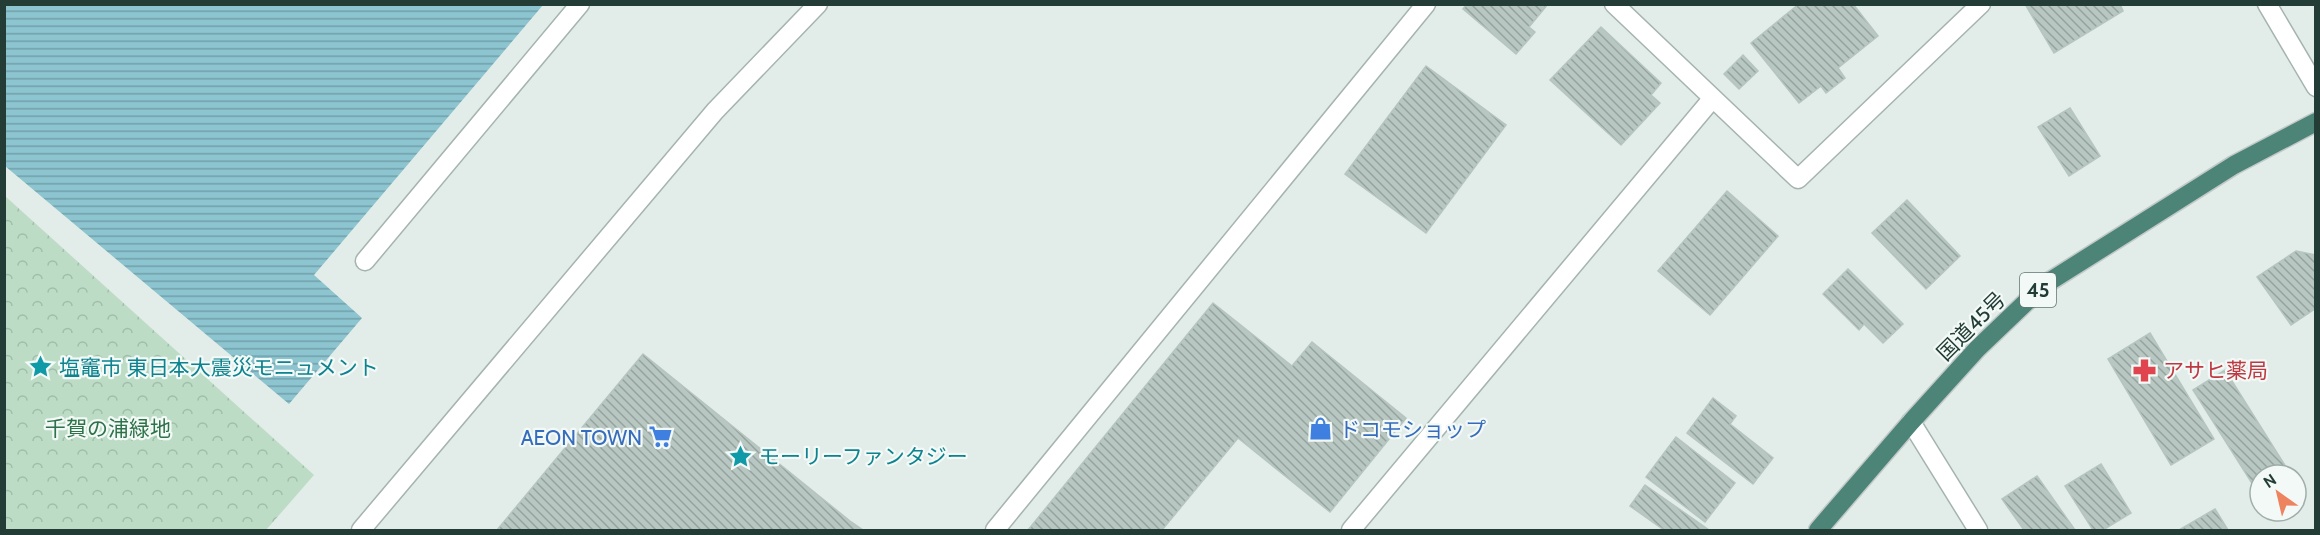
<svg xmlns="http://www.w3.org/2000/svg" width="2320" height="535" font-family="Cabin,'Noto Sans JP',sans-serif">
<style>
.forest{fill:url(#forest-crowns)}
.water{fill:url(#water-rules)}
.building{fill:url(#building-back-hatch);stroke:#b5c5bf;stroke-width:1.5}
.lines{fill:none;stroke-linecap:round;stroke-linejoin:round}
.service-casing{stroke:#a5b4af;stroke-width:21}
.minor-casing{stroke:#a5b4af;stroke-width:21}
.tertiary-casing{stroke:#a5b4af;stroke-width:21}
.trunk-casing{stroke:#c1c9c7;stroke-width:21}
.service{stroke:#fff;stroke-width:18}
.minor{stroke:#fff;stroke-width:18}
.tertiary{stroke:#fff;stroke-width:18}
.trunk{stroke:#4c8478;stroke-width:18}
.labels{text-anchor:middle;dominant-baseline:central;stroke-width:4.5;stroke-linejoin:round;paint-order:stroke}
.shield{fill:#f3f9f6;stroke:#617570;stroke-width:1.5}
.shield-label{font-size:20px;font-weight:bold;fill:#233d36}
.street-label{font-size:21px;fill:#233d36;stroke:#f3f9f6}
.culture-label{font-size:21px;fill:#0d838f;stroke:#f3f9f6;text-anchor:start}
.health-label{font-size:21px;fill:#be3a42;stroke:#f3f9f6;text-anchor:start}
.park-label{font-size:21px;fill:#2e7249;stroke:#f3f9f6}
.shop-label{font-size:21px;fill:#366cbe;stroke:#f3f9f6;text-anchor:start}
</style>
<defs>
<pattern id="forest-crowns" width="20" height="18" patternUnits="userSpaceOnUse" patternTransform="scale(1.5)"><rect width="20" height="18" fill="#bcdcc5"/><path d="M2 6a3 3 0 1 1 6 0M12 15a3 3 0 1 1 6 0" fill="none" stroke="#a1beaa"/></pattern>
<pattern id="water-rules" width="6" height="5" patternUnits="userSpaceOnUse" patternTransform="scale(1.5)"><rect width="6" height="5" fill="#8cc4cf"/><path d="M0 2.5h6" fill="none" stroke="#72a0a9"/></pattern>
<pattern id="building-back-hatch" width="6" height="6" patternUnits="userSpaceOnUse" patternTransform="scale(1.5)"><rect width="6" height="6" fill="#b8c7c1"/><path d="M-1 5l2 2M0 0l6 6M5-1l2 2" fill="none" stroke="#95a39e"/></pattern>
</defs>
<rect width="100%" height="100%" fill="#e2ece8"/>
<!-- forest -->
<path class="forest" d="M5,196L314,475L266,530H5Z"/>
<!-- water -->
<path class="water" d="M4,5L5,4L543,5L314,275L362,318L289,404L5,166Z"/>
<!-- building -->
<path class="building" d="M1467,4H1548L1529,27L1535,32L1516,54L1463,9Z
M1799,4H1853L1878,36L1838,68L1845,78L1826,93L1821,86L1799,103L1751,43Z
M2025,4H2120L2123,11L2054,53Z
M1601,27L1661,83L1651,95L1660,103L1621,145L1550,80Z
M1743,55L1758,71L1739,89L1724,74Z
M1426,66L1506,125L1426,233L1345,174Z
M2070,108L2100,156L2069,176L2038,127Z
M1727,191L1778,236L1710,315L1658,271Z
M1907,200L1960,256L1926,289L1872,233Z
M2296,251L2316,255V308L2291,325L2257,277Z
M1848,269L1903,324L1883,343L1864,324L1859,330L1823,294Z
M1213,303L1292,366L1312,342L1406,418L1330,512L1238,438L1162,530H1028Z
M2150,333L2214,439L2171,465L2108,359Z
M643,354L850,521L863,530H497Z
M2225,370L2291,475H2260V496L2193,390Z
M1713,398L1736,416L1730,424L1773,458L1753,484L1687,433Z
M1676,437L1735,483L1705,522L1646,477Z
M2101,464L2131,513L2103,530H2093L2065,486Z
M2037,476L2075,530H2024L2002,499Z
M1645,485L1709,530H1664L1630,506Z
M2215,509L2228,530H2179Z"/>
<g class="lines">
<defs>
<path id="service" d="M365,261L580,4"/>
<path id="minor" d="M1614,4L1798,179L1981,4
M1911,422L1978,530
M995,530L1426,4
M1351,530L1712,99"/>
<path id="tertiary" d="M2267,4L2316,87
M361,530L715,111L818,4"/>
<path id="trunk" d="M1818,530L1911,422L1977,349L2044,285L2234,165L2316,122"/>
</defs>
<!-- service casing -->
<use href="#service" class="service-casing"/>
<!-- minor casing -->
<use href="#minor" class="minor-casing"/>
<!-- tertiary casing -->
<use href="#tertiary" class="tertiary-casing"/>
<!-- trunk casing -->
<use href="#trunk" class="trunk-casing"/>
<!-- service -->
<use href="#service" class="service"/>
<!-- minor -->
<use href="#minor" class="minor"/>
<!-- tertiary -->
<use href="#tertiary" class="tertiary"/>
<!-- trunk -->
<use href="#trunk" class="trunk"/>
</g>
<!-- icons -->
<defs>
<symbol id="sight-bare" viewBox="-9 -9 18 18"><path d="M0-6L1.8-2.2L6-1.7L2.9 1.2L3.7 5.4L0 3.3L-3.7 5.4L-2.9 1.2L-6-1.7L-1.8-2.2Z" fill="#0f9aa8" stroke="#f3f9f6" stroke-width="2.5" paint-order="stroke"/></symbol>
<symbol id="pharmacy-bare" viewBox="-9 -9 18 18"><path d="M-2-6h4v4h4v4h-4v4h-4v-4h-4v-4h4Z" fill="#e0444e" stroke="#f3f9f6" stroke-width="2.5" paint-order="stroke"/></symbol>
<symbol id="shop-bare" viewBox="-9 -9 18 18"><path d="M-5-2.5h2.3a2.7 3.5 0 0 1 5.4 0H5L5.5 6h-11ZM-1.5-2.5h3a1.5 2.3 0 0 0-3 0Z" fill="#3f7fe0" stroke="#f3f9f6" stroke-width="2.5" paint-order="stroke"/></symbol>
<symbol id="supermarket-bare" viewBox="-9 -9 18 18"><path d="M-6-5.5h2.5l.6 2H6L4.5 2H-2.5L-4.4-4H-6ZM-1.5 3.2a1.3 1.3 0 1 0 .1 0ZM3 3.2a1.3 1.3 0 1 0 .1 0Z" fill="#3f7fe0" stroke="#f3f9f6" stroke-width="2.5" paint-order="stroke"/></symbol>
</defs>
<g fill-rule="evenodd">
<use href="#sight-bare" x="24" y="350" width="33" height="33"/>
<use href="#pharmacy-bare" x="2128" y="354" width="33" height="33"/>
<use href="#shop-bare" x="1304" y="412" width="33" height="33"/>
<use href="#supermarket-bare" x="644" y="420" width="33" height="33"/>
<use href="#sight-bare" x="724" y="440" width="33" height="33"/>
</g>
<g class="labels">
<!-- shield labels -->
<rect class="shield" x="2020" y="273" width="36" height="34" rx="4.5"/>
<g class="shield-label">
<text x="2038" y="290">45</text>
</g>
<!-- street labels -->
<g class="street-label">
<text transform="translate(1971 326) rotate(-45)">国道45号</text>
</g>
<!-- culture labels -->
<g class="culture-label">
<text x="59" y="367">塩竈市 東日本大震災モニュメント</text>
<text x="759" y="456">モーリーファンタジー</text>
</g>
<!-- health labels -->
<g class="health-label">
<text x="2163" y="370">アサヒ薬局</text>
</g>
<!-- park labels -->
<g class="park-label">
<text x="108" y="428">千賀の浦緑地</text>
</g>
<!-- shop labels -->
<g class="shop-label">
<text x="1339" y="429">ドコモショップ</text>
<text x="642" y="437" text-anchor="end">AEON TOWN</text>
</g>
</g>
<!-- border -->
<rect width="2320" height="535" fill="none" stroke="#233d36" stroke-width="12"/>
<!-- north arrow -->
<g transform="translate(2278 493) rotate(326)"><circle r="28" fill="#f3f9f6" stroke="#a0aea9" stroke-width="1.5"/>
<path d="M0-4.5L10 22L0 15L-10 22Z" fill="#ed835f"/>
<text y="-9" font-size="16" font-weight="bold" text-anchor="middle" fill="#233d36">N</text>
</g>
</svg>
